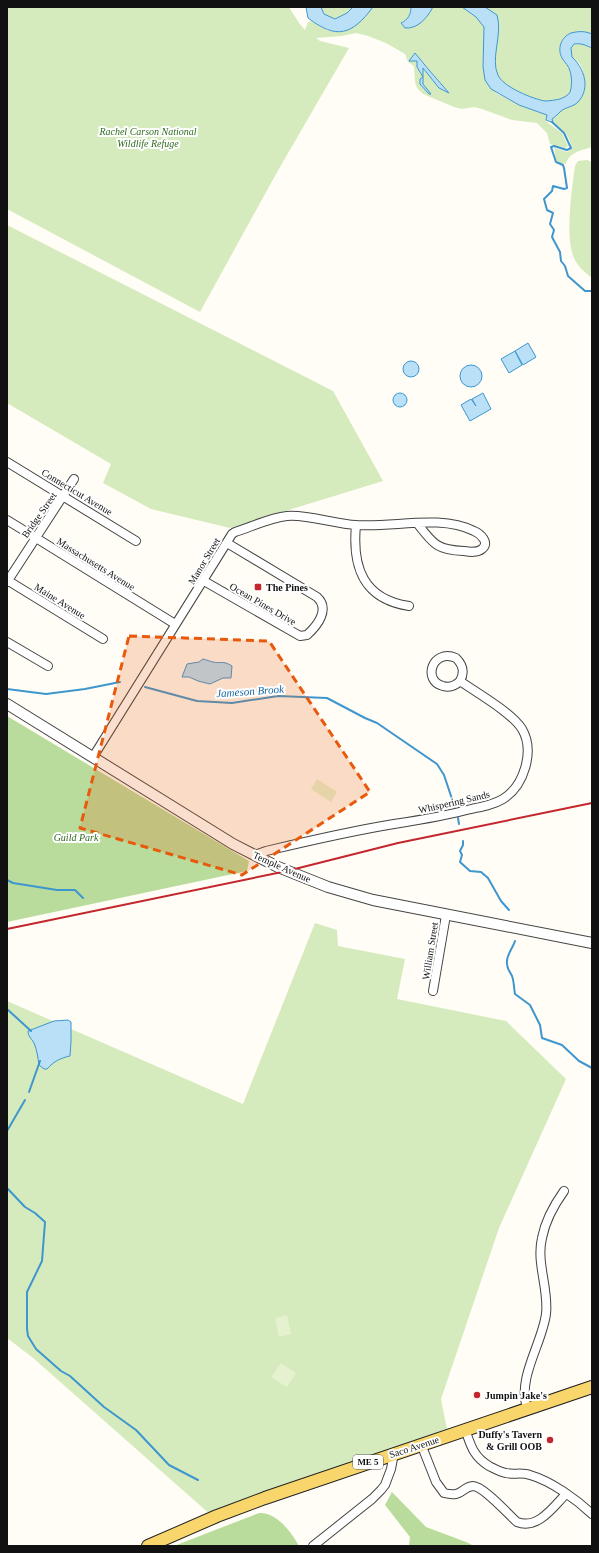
<svg xmlns="http://www.w3.org/2000/svg" width="599" height="1553" font-family="Georgia,serif">
<style>
.green{fill:#d5ebbd;fill-rule:evenodd}
.forest{fill:#b9dc9c}
.pitch{fill:#e6f2cf}
.water{fill:#b9e0f7;stroke:#3f96cf}
.lines{fill:none;stroke-linecap:round;stroke-linejoin:round}
.stream{stroke:#3f96cf;stroke-width:2}
.minor-casing{stroke:#444;stroke-width:10}
.tertiary-casing{stroke:#444;stroke-width:12}
.primary-casing{stroke:#222;stroke-width:14}
.minor{stroke:#fff;stroke-width:8}
.tertiary{stroke:#fff;stroke-width:10}
.primary{stroke:#f9d66b;stroke-width:12}
.rail{stroke:#c4262e;stroke-width:2}
.marked{fill:#e8590c;fill-opacity:0.2;stroke:#e8590c;stroke-width:3;stroke-dasharray:8 5;stroke-linejoin:round}
.poi-dot{fill:#c4262e;stroke:#fff;stroke-width:1.5}
.labels{text-anchor:middle;dominant-baseline:central;stroke-width:4;stroke-linejoin:round;paint-order:stroke}
.shield{fill:#fff;stroke:#585858;stroke-width:1}
.shield-label{font-size:9px;font-weight:bold;fill:#111}
.park-label{font-size:10px;font-style:italic;fill:#2f6b1f;stroke:#fff}
.street-label{font-size:10px;fill:#111;stroke:#fff}
.poi-label{font-size:10px;font-weight:bold;fill:#111;stroke:#fff;text-anchor:start}
.water-label{font-size:11px;font-style:italic;fill:#1768a6;stroke:#fff}
</style>
<rect width="100%" height="100%" fill="#fffdf5"/>
<!-- green -->
<path class="green" d="M7,7H289L299,23L305,30L308,22L311,21C318,24 323,30 331,31C349,36 363,20 373,7H411L408,18L401,23L405,28C418,28 427,19 433,7H462L476,17L484,27V32L483,67L496,93L519,105L547,115L546,120L547,122L562,133L568,146L565,148L550,144L547,133L537,123L512,120L482,109L474,107L462,109L454,107L423,94L417,88L415,82L414,66L408,62L405,54L386,43L368,36L356,33L342,36L316,38L320,41L349,48L276,174L200,312L7,209ZM415,53L449,93L439,88L423,68V84L429,94L420,79L423,77L417,67L418,61H409Z
M315,7H362L336,25Z
M477,7H592V40L568,41L575,90L557,103L526,98L494,77L492,50Z
M574,44H582L592,48V147C582,150 568,153 566,164L559,163L556,160L554,148L568,152L572,148C568,131 562,131 551,120L561,111L578,102L584,87L583,71L580,64L572,57L571,55V48Z
M587,160L592,162V278C586,273 579,268 575,260C564,240 572,189 575,166L578,161Z
M7,225L333,391L383,481L230,528L151,509L103,483L111,464L7,403Z
M315,923L337,930L338,946L405,959L397,999L506,1021L566,1079L499,1228L441,1399L447,1429L322,1473L212,1516L32,1357L7,1338V1001L243,1104Z"/>
<!-- forest -->
<path class="forest" d="M7,716L249,861L247,871L7,922Z
M392,1492L426,1527L466,1542L474,1546H409L410,1537L385,1505Z
M259,1513C277,1512 291,1532 299,1546H174Z"/>
<!-- pitch -->
<path class="pitch" d="M317,779L337,792L331,802L311,789Z
M287,1315L291,1334L279,1337L275,1318Z
M281,1363L296,1373L287,1387L271,1377Z"/>
<!-- water -->
<path class="water" d="M306,7H321L324,14L335,19L347,13L353,7H373C352,35 337,40 308,18Z
M411,7H433C427,18 418,29 405,28L401,23C408,20 411,14 411,7Z
M462,7H485L497,15C503,34 490,59 498,75C503,87 533,99 545,101C550,101 555,100 560,99C564,97 568,96 570,92C572,87 572,77 570,71C569,66 565,63 562,58C557,49 561,37 571,33C579,31 585,31 592,34V48C585,45 581,43 574,44L571,48L572,57C584,68 591,88 578,102C573,107 566,107 561,111C558,114 556,116 552,119L553,123L546,120L547,115L519,105L491,89L485,80L483,67L484,27L476,17Z
M415,53L429,70L449,93L439,88L423,68V84L431,94H429L420,84V79L423,77L417,67V61H409Z
M528,343L536,357L523,365L515,351Z
M515,351L522,365L509,373L501,359Z
M403 369a8 8 0 1 1 16 0a8 8 0 1 1-16 0Z
M460 376a11 11 0 1 1 22 0a11 11 0 1 1-22 0Z
M393 400a7 7 0 1 1 14 0a7 7 0 1 1-14 0Z
M483,393L491,409L470,421L461,405L471,399L476,406L472,399Z
M203,659C207,660 209,661 213,662C220,664 223,660 232,666L231,678H223L210,684L198,681L189,677H182L187,664L199,662Z
M68,1020L71,1022V1041L70,1056C61,1058 54,1061 47,1069H44L39,1065C38,1058 37,1050 34,1043C31,1038 28,1036 28,1031L54,1021Z"/>
<g class="lines">
<!-- stream -->
<path class="stream" d="M552,122L564,133L571,148L567,150L554,146L551,147L556,162L563,165L564,168L567,188L564,189L553,186L552,191L544,199L547,210L553,213L550,224L554,230L552,237L560,252L561,261L565,266L568,276L585,291H592
M145,687L197,701L232,703L278,696L327,698L365,718L377,723L437,764L444,775L455,808
M7,689L46,694L85,689L120,682
M458,818L459,824
M463,841V845L460,851L462,855L460,862L470,871L481,872L488,878L501,901L509,910
M7,880L13,883L57,890H75L83,898
M515,941C513,948 507,954 507,961C506,968 509,970 512,976C514,981 514,989 515,994L530,1005L540,1025L542,1038L562,1045L579,1061L592,1068
M7,1009L31,1031
M29,1092L40,1061
M7,1131L25,1100
M7,1188L25,1207L35,1213L45,1222L42,1261L27,1292V1329L28,1336L36,1349L61,1371L70,1376L104,1407L136,1430L169,1465L198,1480"/>
<defs>
<path id="minor" d="M7,462L136,541
M7,520L175,624
M356,525C352,567 363,599 409,606
M7,580L103,639
M204,581L300,636L307,635C318,625 330,609 317,597L227,543
M7,582L74,479
M7,642L48,666
M93,757L232,534L235,532C251,527 269,518 287,516C306,514 336,524 356,525C394,528 439,514 474,531C481,534 490,543 482,549C477,553 470,552 464,551C437,550 433,544 417,523
M255,855L266,851C308,841 351,831 394,824C420,820 445,816 471,809C482,807 493,805 503,799C524,786 535,751 522,729C511,712 477,693 460,681C465,672 463,665 456,658C432,648 422,681 443,686C450,688 455,686 460,681
M433,991L446,915
M527,1408C517,1378 542,1344 546,1314C549,1289 536,1263 542,1238C545,1222 554,1205 564,1191
M465,1429C471,1446 473,1456 489,1466C495,1469 500,1472 506,1473C514,1475 522,1472 530,1475C551,1481 576,1499 592,1514
M421,1444L436,1482L444,1493C463,1498 461,1487 473,1486C483,1486 509,1515 517,1522C538,1530 553,1507 566,1494
M313,1546L372,1499L381,1490L385,1485L391,1469L394,1453"/>
<path id="tertiary" d="M7,704L233,844L278,867L328,887L373,900L592,943"/>
<path id="primary" d="M148,1546L217,1516L265,1498L592,1387"/>
</defs>
<!-- minor casing -->
<use href="#minor" class="minor-casing"/>
<!-- tertiary casing -->
<use href="#tertiary" class="tertiary-casing"/>
<!-- primary casing -->
<use href="#primary" class="primary-casing"/>
<!-- minor -->
<use href="#minor" class="minor"/>
<!-- tertiary -->
<use href="#tertiary" class="tertiary"/>
<!-- primary -->
<use href="#primary" class="primary"/>
<!-- rail -->
<path class="rail" d="M7,929L287,871L398,843L592,803"/>
</g>
<!-- marked area -->
<path class="marked" d="M129,636L269,641L370,792L242,875L80,828Z"/>
<!-- markers -->
<g class="poi-dot">
<rect x="254" y="583" width="8" height="8" rx="2"/>
<circle cx="477" cy="1395" r="4"/>
<circle cx="550" cy="1440" r="4"/>
</g>
<g class="labels">
<!-- shield labels -->
<rect class="shield" x="353" y="1455" width="30" height="14" rx="3"/>
<g class="shield-label">
<text x="368" y="1462">ME 5</text>
</g>
<!-- park labels -->
<g class="park-label">
<text x="148" y="131">Rachel Carson National<tspan x="148" dy="12">Wildlife Refuge</tspan></text>
<text x="76" y="837">Guild Park</text>
</g>
<!-- street labels -->
<g class="street-label">
<text transform="translate(77 492) rotate(31)">Connecticut Avenue</text>
<text transform="translate(39 515) rotate(-55)">Bridge Street</text>
<text transform="translate(204 561) rotate(-59)">Manor Street</text>
<text transform="translate(96 564) rotate(32)">Massachusetts Avenue</text>
<text transform="translate(60 601) rotate(32)">Maine Avenue</text>
<text transform="translate(263 604) rotate(30)">Ocean Pines Drive</text>
<text transform="translate(454 802) rotate(-13)">Whispering Sands</text>
<text transform="translate(282 867) rotate(24)">Temple Avenue</text>
<text transform="translate(430 951) rotate(-81)">William Street</text>
<text transform="translate(414 1447) rotate(-18)">Saco Avenue</text>
</g>
<!-- poi labels -->
<g class="poi-label">
<text x="266" y="587">The Pines</text>
<text x="485" y="1395">Jumpin Jake's</text>
<text x="542" y="1434" text-anchor="end">Duffy's Tavern<tspan x="542" dy="12">&amp; Grill OOB</tspan></text>
</g>
<!-- water labels -->
<g class="water-label">
<text transform="translate(250 691) rotate(-4)">Jameson Brook</text>
</g>
</g>
<!-- border -->
<rect width="599" height="1553" fill="none" stroke="#111111" stroke-width="16"/>
</svg>
